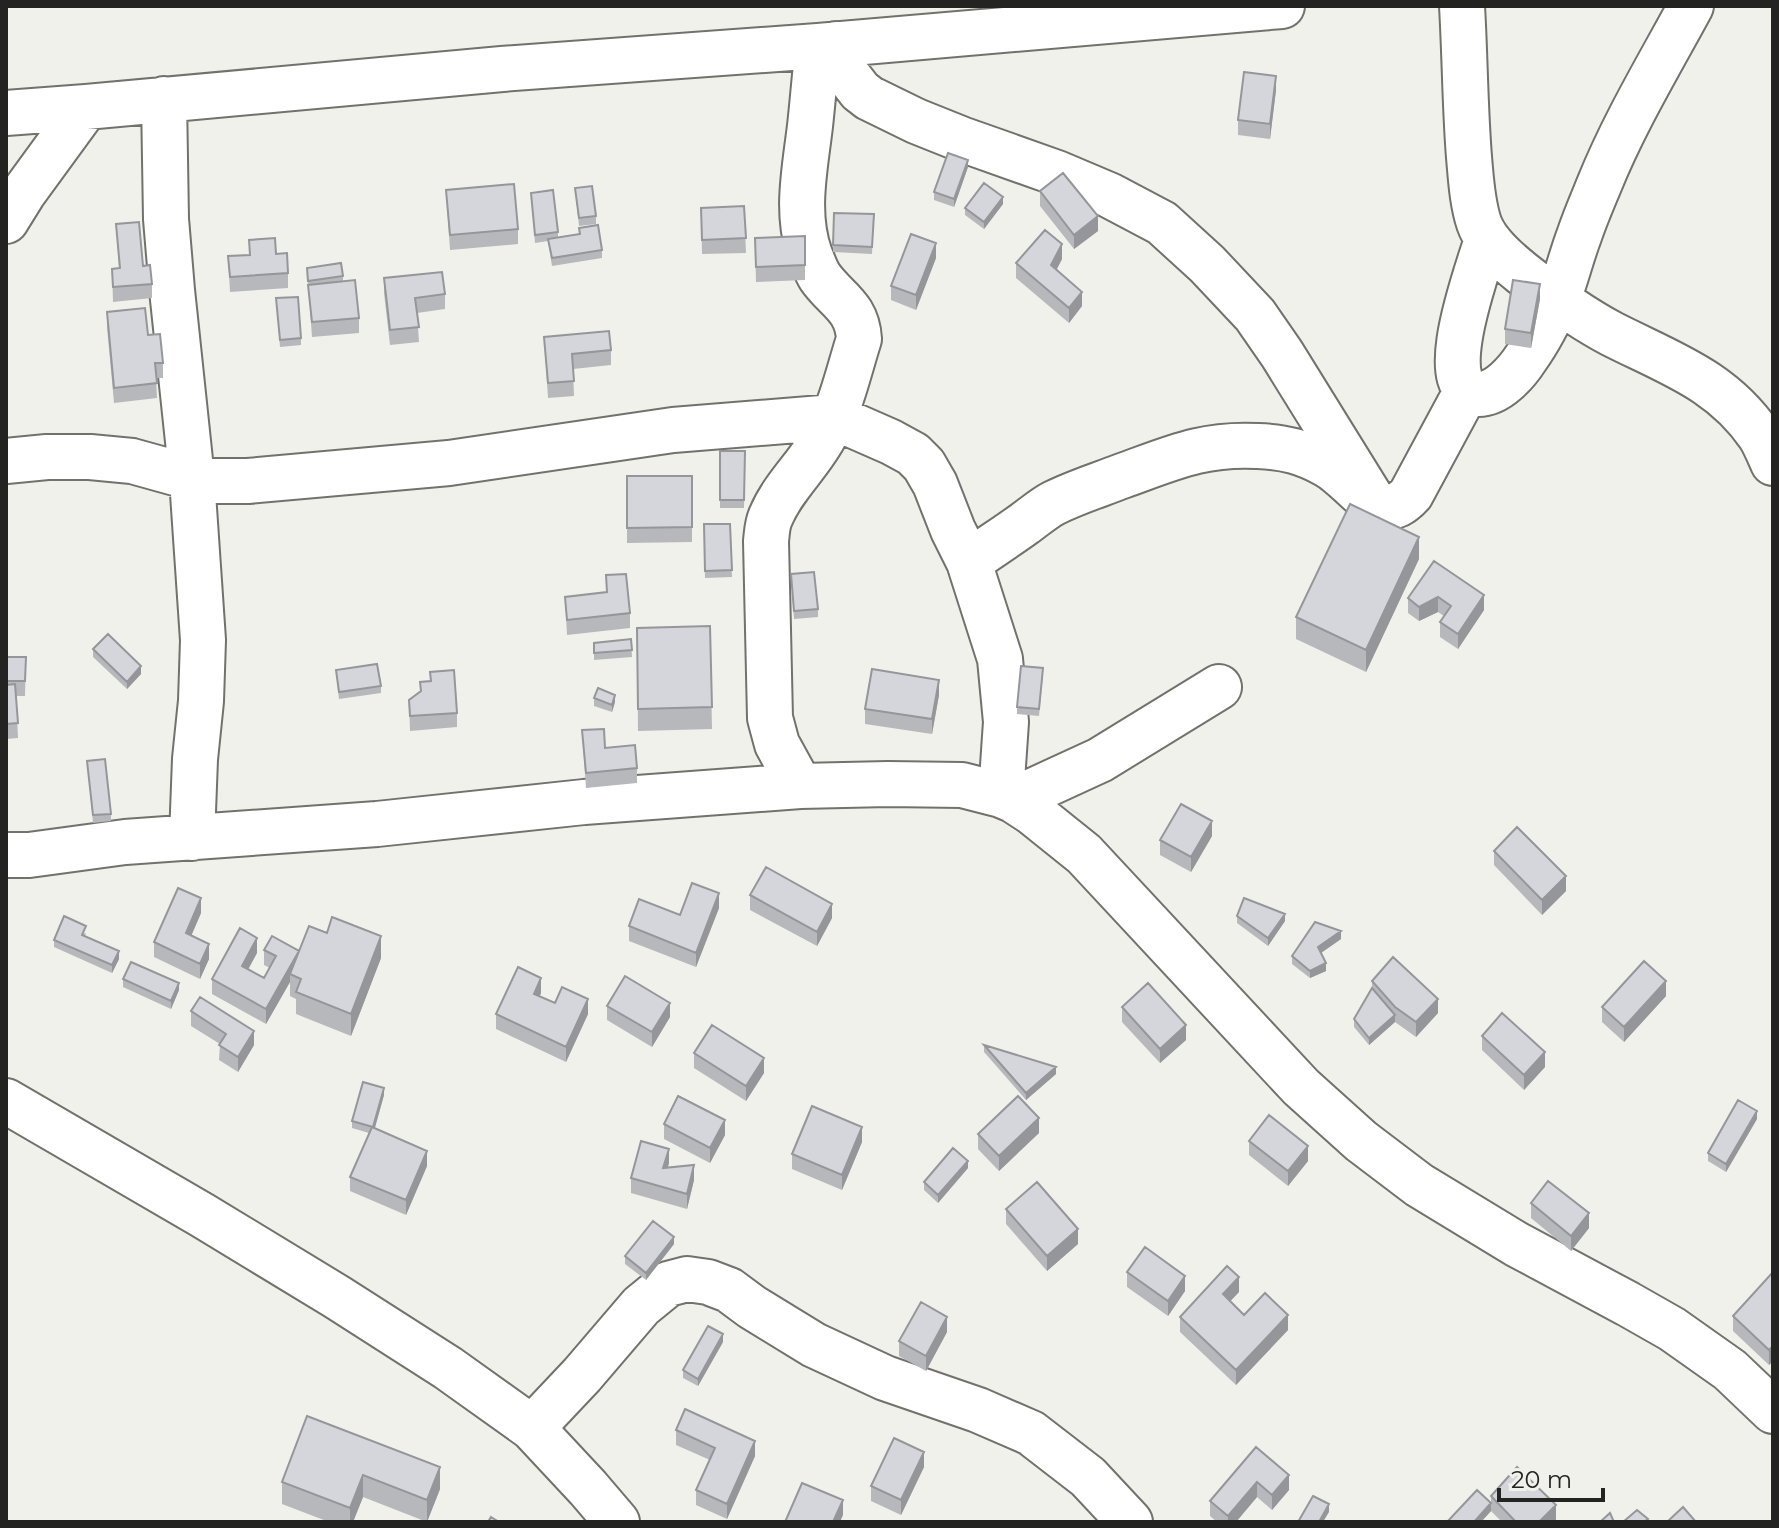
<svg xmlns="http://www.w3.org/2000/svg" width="1779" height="1528" font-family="Montserrat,sans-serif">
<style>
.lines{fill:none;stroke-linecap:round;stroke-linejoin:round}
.minor-casing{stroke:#72716c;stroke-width:48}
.minor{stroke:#fff;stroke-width:44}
.wall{fill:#b6b8bc}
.shaded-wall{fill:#949699}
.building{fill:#d4d6db;stroke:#949699;stroke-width:2}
</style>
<rect width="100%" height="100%" fill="#f1f1eb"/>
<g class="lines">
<defs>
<path id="minor" d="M1462,6C1465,57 1465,107 1469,157C1471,179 1472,202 1479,223C1486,243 1506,260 1522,273C1551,296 1580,317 1612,334C1669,363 1722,380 1760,436C1765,444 1769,454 1773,463
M836,44L839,58L846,73L860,91L869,98L916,121L961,139L1057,173L1109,195L1162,223L1207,264L1255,315L1282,354L1375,504
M164,99L166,219L172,290L192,479L203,640L201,701L195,759L192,838
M6,113L86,107L502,69L818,46L1282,6
M6,221L24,192L86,107
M1487,239C1480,264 1430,393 1479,394C1498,394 1517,372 1526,358C1537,343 1552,316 1558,299C1566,279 1571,257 1579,236C1585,218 1592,202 1599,185C1624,123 1659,65 1691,6
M6,461L47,457H90L132,461L204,481H248L449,463L673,430L834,417L891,442L913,454L924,465L935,484L953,530L969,562L1000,659L1006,722L1001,795
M969,562C987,549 1006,537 1024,524C1034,517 1044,508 1054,503C1076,492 1099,485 1122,476C1172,458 1203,443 1258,446C1285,447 1304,452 1327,465C1356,481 1379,530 1411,494L1467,390
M800,786L777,744L770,718L766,541C767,533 767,524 771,516C784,485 811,463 826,433C842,404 849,370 859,339C857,306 836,300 820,277C816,271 813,262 810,255C795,213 805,169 810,126C813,99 815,72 818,46
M1013,800L1100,760L1219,687
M6,855H29L125,842L377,824L584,802L800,786L888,784L962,785L1001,795L1013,800L1033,813L1084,854L1301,1087L1361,1141L1419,1185L1516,1244L1628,1304L1672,1329L1730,1370L1773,1411
M6,1101L202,1215L337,1297L448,1368L532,1428L588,1488L617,1522
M532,1428L582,1375L641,1306L668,1284L687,1279L708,1282L729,1290L752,1307L814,1345L885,1378L978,1410L1031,1433L1088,1477L1130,1522"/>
</defs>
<!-- minor casing -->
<use href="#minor" class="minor-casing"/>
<!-- minor -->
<use href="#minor" class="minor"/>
</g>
<!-- wall -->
<path class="wall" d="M1276,90L1270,139L1238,135V120Z
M968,167L954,207L934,200V192Z
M575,188L596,216V224L579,226Z
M446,190L518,229V244L450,250Z
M1040,191L1098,231L1074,249L1040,206Z
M531,193L558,232V237L579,234V228L602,250V258L552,266L548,241L535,243Z
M1003,204L984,229L965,215V208Z
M744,206L746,253L702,254L701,208Z
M834,213L874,214L872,254L833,252Z
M116,224L143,266L152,284V298L113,302L112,269H119Z
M805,236V280L756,282L755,238Z
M249,240L276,254L288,273V288L230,292L228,256L249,255Z
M936,258L916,310L891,300V286Z
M1062,259L1057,269L1082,306L1069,323L1016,278V263Z
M307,268L343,276V282L359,318V333L312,337Z
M384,278L445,294V309L417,313L419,342L390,345L384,293Z
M276,298L301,338V345L280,347Z
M1540,299L1531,348L1505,344V329Z
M107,312L163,363V378H156L157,398L114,403L107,327Z
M544,337L611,350V365L573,369L574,396L548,398Z
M720,451H745L744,508H720Z
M627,476H692V542L627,543Z
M704,524H730L732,577L705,578Z
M1419,559L1366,672L1296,639V617Z
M791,574L818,609V617L794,619Z
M606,575L630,613V628L567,635L565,597L606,592Z
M1484,595V610L1458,649L1440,637V622L1444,616L1438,612L1419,621L1408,613V598Z
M710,626L712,729L638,731L637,628Z
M631,639L632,657L594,660V643Z
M93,649L141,674L127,689L93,657Z
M6,657H26L25,696H16L18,738L6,739Z
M336,670L381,686V693L339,699Z
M430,672L457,713V727L410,731L409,700L420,691V682L430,681Z
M1043,676L1039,716L1017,714V707Z
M939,695L932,734L865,724V709Z
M594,698L615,702L612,712L594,706Z
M582,730L605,748L637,768V783L586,788Z
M87,761L111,814V821L93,823Z
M1212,836L1191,872L1160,855V840Z
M1494,851L1566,891L1542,915L1494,865Z
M750,895L832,918L817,946L750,910Z
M719,908L696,967L629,941V926L680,915Z
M201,913L191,936L209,959L200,979L154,957V942Z
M1237,916L1285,921L1268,946L1237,923Z
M86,933L85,936L119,959L112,973L54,947V940Z
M1341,939L1321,953L1326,971L1310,978L1292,964V956Z
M264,950L299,951L381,958L351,1036L296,1014V999L290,996V982L266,1024L212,994V979L257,953L248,969L264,978L270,968L264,965Z
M123,979L179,990L171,1009L123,987Z
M1372,981L1438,1013L1416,1037L1395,1022L1369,1045L1354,1027V1019L1372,988Z
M541,993L540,996L555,1003L588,1014L566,1062L496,1029V1014Z
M1666,996L1624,1042L1602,1022V1007Z
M607,1006L670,1017L652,1047L607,1020Z
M1122,1007L1186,1040L1160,1063L1122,1022Z
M191,1011L254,1045L238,1072L219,1060L220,1044L191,1026Z
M1482,1036L1545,1067L1524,1090L1482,1050Z
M984,1045L1056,1074L1026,1100L984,1052Z
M694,1053L764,1073L746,1101L694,1068Z
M384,1095L375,1128L427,1166L406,1215L350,1191V1177L369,1133L352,1128V1121Z
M1757,1119L1726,1172L1708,1161V1153Z
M664,1124L725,1135L710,1163L664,1139Z
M1039,1133L999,1171L978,1149V1134Z
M1249,1141L1308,1161L1288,1186L1249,1155Z
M862,1142L842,1190L792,1169V1154Z
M669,1163L668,1167L694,1180L687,1209L631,1193V1178Z
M968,1168L938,1203L924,1190V1182Z
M1531,1203L1589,1228L1571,1251L1531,1218Z
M1006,1209L1078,1244L1047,1271L1006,1224Z
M674,1244L646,1280L625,1264V1256Z
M1127,1272L1185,1291L1168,1316L1127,1287Z
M1773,1272V1361L1769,1365L1733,1331V1316Z
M1239,1292L1230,1301L1244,1315L1288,1330L1236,1385L1180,1332V1317Z
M947,1332L926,1371L899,1356V1341Z
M723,1342L698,1386L683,1378V1370Z
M307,1416L440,1489L427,1522L363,1497L353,1522H329L282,1504V1482Z
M676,1430L755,1456L727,1519L696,1505V1490L710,1460L676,1445Z
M1256,1447L1289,1490L1272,1510L1257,1497L1236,1522H1217L1210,1516V1501Z
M924,1467L901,1515L871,1501V1486Z
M1491,1496L1556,1520L1554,1522H1502L1491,1511L1481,1522H1447L1491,1503Z"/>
<!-- shaded-wall -->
<path class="shaded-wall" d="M1276,76V90L1270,139V124Z
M968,160V167L954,207V199Z
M1003,197V204L984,229V222Z
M1098,216V231L1074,249V235Z
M936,243V258L916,310V295Z
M1062,244V259L1051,280V265Z
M1540,284V299L1531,348V333Z
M1082,292V306L1069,323V308Z
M1419,537V559L1366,672V650Z
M1484,595V610L1458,649V634Z
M1438,597V612L1419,621V607Z
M141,666V674L127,689V682Z
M939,680V695L932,734V719Z
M615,695V702L612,712V705Z
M1212,821V836L1191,872V857Z
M1566,876V891L1542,915V900Z
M719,893V908L696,967V953Z
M201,898V913L186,948V933Z
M832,904V918L817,946V932Z
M1285,914V921L1268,946V938Z
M1341,931V939L1318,955V947Z
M381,936V958L351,1036V1014Z
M257,938V953L242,981V966Z
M209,944V959L200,979V964Z
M119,951V959L112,973V965Z
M299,951L290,974V982L266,1024V1009Z
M1326,963V971L1310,978V971Z
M541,978V993L534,1008V994Z
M1666,981V996L1624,1042V1027Z
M179,983V990L171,1009V1001Z
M588,999V1014L566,1062V1047Z
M1438,999V1013L1416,1037V1022Z
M670,1003V1017L652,1047V1032Z
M1395,1015V1022L1369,1045V1038Z
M1186,1025V1040L1160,1063V1049Z
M254,1031V1045L238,1072V1057Z
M1545,1052V1067L1524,1090V1075Z
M764,1058V1073L746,1101V1086Z
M1056,1067V1074L1026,1100V1093Z
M384,1088V1095L373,1134V1127Z
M1757,1111V1119L1726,1172V1164Z
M1039,1118V1133L999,1171V1156Z
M725,1120V1135L710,1163V1148Z
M862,1127V1142L842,1190V1175Z
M1308,1146V1161L1288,1186V1171Z
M669,1149V1163L663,1182V1168Z
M427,1151V1166L406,1215V1200Z
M968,1161V1168L938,1203V1195Z
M694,1165V1180L687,1209V1194Z
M1589,1213V1228L1571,1251V1236Z
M1078,1229V1244L1047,1271V1256Z
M674,1237V1244L646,1280V1273Z
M1185,1276V1291L1168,1316V1301Z
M1239,1277V1292L1223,1309V1294Z
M1288,1315V1330L1236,1385V1370Z
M947,1317V1332L926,1371V1356Z
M723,1334V1342L698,1386V1379Z
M1773,1346V1361L1769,1365V1350Z
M755,1441V1456L727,1519V1504Z
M924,1452V1467L901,1515V1500Z
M440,1467V1489L427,1522V1500Z
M363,1475V1497L353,1522H350V1508Z
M1289,1475V1490L1272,1510V1495Z
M1257,1482V1497L1236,1522H1228V1516Z
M843,1500V1515L840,1522H833Z
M1491,1503V1511L1481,1522H1474Z
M1329,1504V1512L1323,1522H1319Z
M1556,1505V1520L1554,1522H1539Z"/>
<!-- building -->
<path class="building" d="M1244,72L1276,76L1270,124L1238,120Z
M948,153L968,160L954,199L934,192Z
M1063,173L1098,216L1074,235L1040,191Z
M984,183L1003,197L984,222L965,208Z
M514,184L518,229L450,235L446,190Z
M592,186L596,216L579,218L575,188Z
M553,190L558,232L535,235L531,193Z
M744,206L746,238L702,240L701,208Z
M834,213L874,214L872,247L833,245Z
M139,222L143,266L150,265L152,284L113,287L112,269L120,268L116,224Z
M598,225L602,250L552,258L548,239L580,234L579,228Z
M1045,230L1062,244L1051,265L1082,292L1069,308L1016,263Z
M911,234L936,243L916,295L891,286Z
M805,236V265L756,267L755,238Z
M275,238L276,254L287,253L288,273L230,277L228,256L250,255L249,240Z
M341,263L343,276L308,281L307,268Z
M442,272L445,294L415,298L419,327L390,330L384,278Z
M355,280L359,318L312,322L308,285Z
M1513,280L1540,284L1531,333L1505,329Z
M298,297L301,338L280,340L276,298Z
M145,308L148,335L160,334L163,363H155L157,383L114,388L107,312Z
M609,331L611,350L572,354L574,381L548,383L544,337Z
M720,451H745L744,500H720Z
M627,476H692V527L627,528Z
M1350,504L1419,537L1366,650L1296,617Z
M704,524H730L732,570L705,571Z
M1434,561L1484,595L1458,634L1440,622L1451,606L1438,597L1419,607L1408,598Z
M814,572L818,609L794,611L791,574Z
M626,574L630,613L567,620L565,597L607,592L606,575Z
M710,626L712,707L638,709L637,628Z
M108,634L141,666L127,682L93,649Z
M631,639L632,650L594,653V643Z
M6,657H26L25,681H6Z
M377,664L381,686L339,692L336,670Z
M1021,666L1043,668L1039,709L1017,707Z
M872,669L939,680L932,719L865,709Z
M454,670L457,713L410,716L409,700L421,691L420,682L431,681L430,672Z
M15,684L18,723L6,724V685Z
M598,688L615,695L612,705L594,698Z
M604,729L605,748L635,745L637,768L586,773L582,730Z
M105,759L111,814L93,815L87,761Z
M1181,804L1212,821L1191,857L1160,840Z
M1517,827L1566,876L1542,900L1494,851Z
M766,867L832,904L817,932L750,895Z
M692,883L719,893L696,953L629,926L639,899L680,915Z
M178,888L201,898L186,933L209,944L200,964L154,942Z
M1244,898L1285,914L1268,938L1237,916Z
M64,916L86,926L82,935L119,951L112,965L54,940Z
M332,917L381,936L351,1014L296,992L301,979L290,974L309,926L327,933Z
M1315,922L1341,931L1318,947L1326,963L1310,971L1292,956Z
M240,928L257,938L242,966L264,978L276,956L264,950L272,936L299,951L266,1009L212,979Z
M1393,957L1438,999L1416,1022L1395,1007L1372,981Z
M1644,961L1666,981L1624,1027L1602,1007Z
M131,962L179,983L171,1001L123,979Z
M518,967L541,978L534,994L555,1003L562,987L588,999L566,1047L496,1014Z
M625,976L670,1003L652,1032L607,1006Z
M1148,983L1186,1025L1160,1049L1122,1007Z
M1372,988L1395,1015L1369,1038L1354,1019Z
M200,997L254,1031L238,1057L219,1045L226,1034L191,1011Z
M1502,1013L1545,1052L1524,1075L1482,1036Z
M712,1025L764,1058L746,1086L694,1053Z
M984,1045L1056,1067L1026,1093Z
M363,1082L384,1088L373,1127L352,1121Z
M678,1096L725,1120L710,1148L664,1124Z
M1018,1096L1039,1118L999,1156L978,1134Z
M1738,1100L1757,1111L1726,1164L1708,1153Z
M812,1106L862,1127L842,1175L792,1154Z
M1269,1115L1308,1146L1288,1171L1249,1141Z
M372,1127L427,1151L406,1200L350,1177Z
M641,1141L669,1149L663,1168L694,1165L687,1194L631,1178Z
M953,1148L968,1161L938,1195L924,1182Z
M1548,1181L1589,1213L1571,1236L1531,1203Z
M1037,1182L1078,1229L1047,1256L1006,1209Z
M653,1221L674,1237L646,1273L625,1256Z
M1145,1247L1185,1276L1168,1301L1127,1272Z
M1227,1266L1239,1277L1223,1294L1244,1315L1265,1293L1288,1315L1236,1370L1180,1317Z
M1773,1272V1346L1769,1350L1733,1316Z
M921,1302L947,1317L926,1356L899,1341Z
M708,1326L723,1334L698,1379L683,1370Z
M685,1409L755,1441L727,1504L696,1490L715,1448L676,1430Z
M307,1416L440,1467L427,1500L363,1475L350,1508L282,1482Z
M894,1438L924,1452L901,1500L871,1486Z
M1256,1447L1289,1475L1272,1495L1257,1482L1228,1516L1210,1501Z
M1517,1467L1556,1505L1539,1522H1516L1491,1496Z
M802,1483L843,1500L833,1522H785Z
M1477,1490L1491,1503L1474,1522H1447Z
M1313,1496L1329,1504L1319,1522H1298Z
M1683,1507L1696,1522H1667Z
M1637,1510L1648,1519L1644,1522H1623Z
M1610,1513L1614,1522H1600Z
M491,1517L499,1522H488Z"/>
<!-- border -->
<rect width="1779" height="1528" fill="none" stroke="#232321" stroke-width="16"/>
<!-- scale -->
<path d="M1499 1488v12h104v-12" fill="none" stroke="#232321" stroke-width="4"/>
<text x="1511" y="1488" font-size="24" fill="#232321" stroke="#f1f1eb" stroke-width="6" paint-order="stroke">20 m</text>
</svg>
